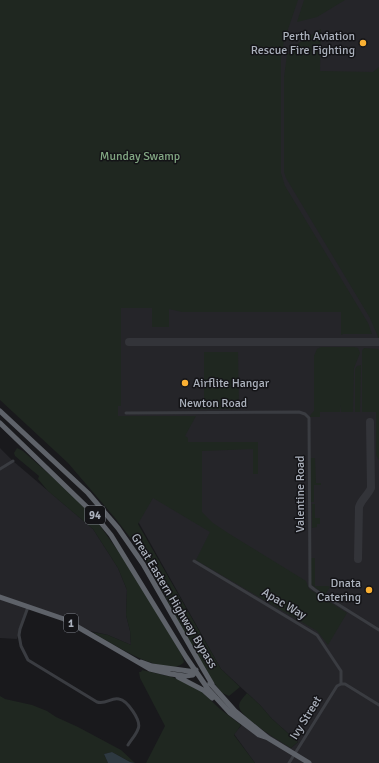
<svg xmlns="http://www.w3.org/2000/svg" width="379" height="763" font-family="Signika,sans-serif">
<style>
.built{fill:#252529}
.green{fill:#1f2720}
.water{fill:#2e3941}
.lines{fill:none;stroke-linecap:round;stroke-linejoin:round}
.taxiway{stroke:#333439;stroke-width:8}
.minor{stroke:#3a3c41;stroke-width:3}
.trunk{stroke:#5e6269;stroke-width:5}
.poi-dot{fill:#fab033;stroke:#141417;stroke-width:1.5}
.labels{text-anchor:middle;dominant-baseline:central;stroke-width:3;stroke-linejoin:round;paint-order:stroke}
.shield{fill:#141417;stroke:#7e828a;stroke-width:1}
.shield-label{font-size:11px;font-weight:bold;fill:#abb1bc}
.poi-label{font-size:12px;fill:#abb1bc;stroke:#141417;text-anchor:end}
.park-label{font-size:12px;fill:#82a783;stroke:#141417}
.street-label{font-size:12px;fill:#abb1bc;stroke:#141417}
</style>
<rect width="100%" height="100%" fill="#19191c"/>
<!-- built -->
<path class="built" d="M0,0H379V763H255L234,734L246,720L291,748L298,742L272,719L260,705L221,669L139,523L114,503Z
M0,448L13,461L93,529L118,568L127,590L126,615L130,631L131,645L108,635L81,629L70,623L28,606L17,639L0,638Z"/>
<!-- green -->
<path class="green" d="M0,0H298L284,41L281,57V173L285,186L368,323L372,334H343L341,335V312H182L169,309V327H152V308H121V406H118V416H196L185,436L188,438V442H258V474H253V449L202,451V512L213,523L228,533L306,581L309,589L347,613L328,645L317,631L196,560L210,532L153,498L138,524L221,669L240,687L229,696L222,693L208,675L139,549L115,518L68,463L0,400Z
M304,0H345L317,17L297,22Z
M321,29L320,71L373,72L379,67V339L370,318L286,178L284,172V77L287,55L299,43Z
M321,347H354L358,348L360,353L354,368L353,412H341L340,405V412H320V417H310L311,414L314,411V356L317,349Z
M364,348L378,349L379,351V460L376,455V412H362V351Z
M204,352H238L239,409H196V408L204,407Z
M361,365L360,412H355V369L357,366Z
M17,448L23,451L75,497L94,517L132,571L182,655L184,662C169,681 108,641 92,632L108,635L131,645L130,631L126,615L127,590L118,568L93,529L48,491L38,479L39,476L15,456L14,453Z
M310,458H315L316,483H321V485H314V502H311Z
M312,504H315V518H320V524H317V527L312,528Z
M310,558H315V586H328L330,587L325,595L311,584Z
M142,670L172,677L187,683L201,691L220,709L241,725L234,735L255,763H146L165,726L140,678L139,672H141Z
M247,693L260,705L272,719L298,742L291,748C281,742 239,717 239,706C239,701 244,697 247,693Z
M0,696L5,699L32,705L47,711L56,717L78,727L121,750L135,763L130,762L112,752L104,754L108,763H0Z"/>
<!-- water -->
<path class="water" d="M112,752L130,762L135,763H108L104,754Z"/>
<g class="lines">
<!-- taxiway -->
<path class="taxiway" d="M129,342H379
M358,559L359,507C361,500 368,495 371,488L370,422"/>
<!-- minor -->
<path class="minor" d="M126,413L299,412L305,414L309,418L310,586L315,590L379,630
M0,469L13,461
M194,561L317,635L341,671V684
M28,607L20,629L19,635L21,646L28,660L97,702C106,705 111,697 119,699C127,700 142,721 138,729C136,735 131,740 128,745
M341,684H345L379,705
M289,763L337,686L341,684"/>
<!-- trunk -->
<path class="trunk" d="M0,411L88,493L118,528L143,564L202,667L212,684
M0,423L93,513L111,535L186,657L208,689L230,713L259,735L268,738
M0,597L64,619L150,669L171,674L185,676L193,675L196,670
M141,662L152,666L196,672
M178,677L203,690L212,698
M210,683L235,711L268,738L309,763"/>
</g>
<!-- markers -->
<g class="poi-dot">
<circle cx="363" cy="43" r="4"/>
<circle cx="185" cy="383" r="4"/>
<circle cx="369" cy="590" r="4"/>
</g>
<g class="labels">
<!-- shield labels -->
<g class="shield">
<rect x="85" y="506" width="20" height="18" rx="3"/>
<rect x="64" y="614" width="14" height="18" rx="3"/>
</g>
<g class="shield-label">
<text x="95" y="515">94</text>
<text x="71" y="623">1</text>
</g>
<!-- poi labels -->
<g class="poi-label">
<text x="355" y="36">Perth Aviation<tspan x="355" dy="14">Rescue Fire Fighting</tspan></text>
<text x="193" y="383" text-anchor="start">Airflite Hangar</text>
<text x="361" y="583">Dnata<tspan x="361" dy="14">Catering</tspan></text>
</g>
<!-- park labels -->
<g class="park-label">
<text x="140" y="156">Munday Swamp</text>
</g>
<!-- street labels -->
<g class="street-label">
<text x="213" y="403">Newton Road</text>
<text transform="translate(300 494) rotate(-90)">Valentine Road</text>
<text transform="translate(174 601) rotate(59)">Great Eastern Highway Bypass</text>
<text transform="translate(284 604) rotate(31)">Apac Way</text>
<text transform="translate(306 718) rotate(-58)">Ivy Street</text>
</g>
</g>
</svg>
